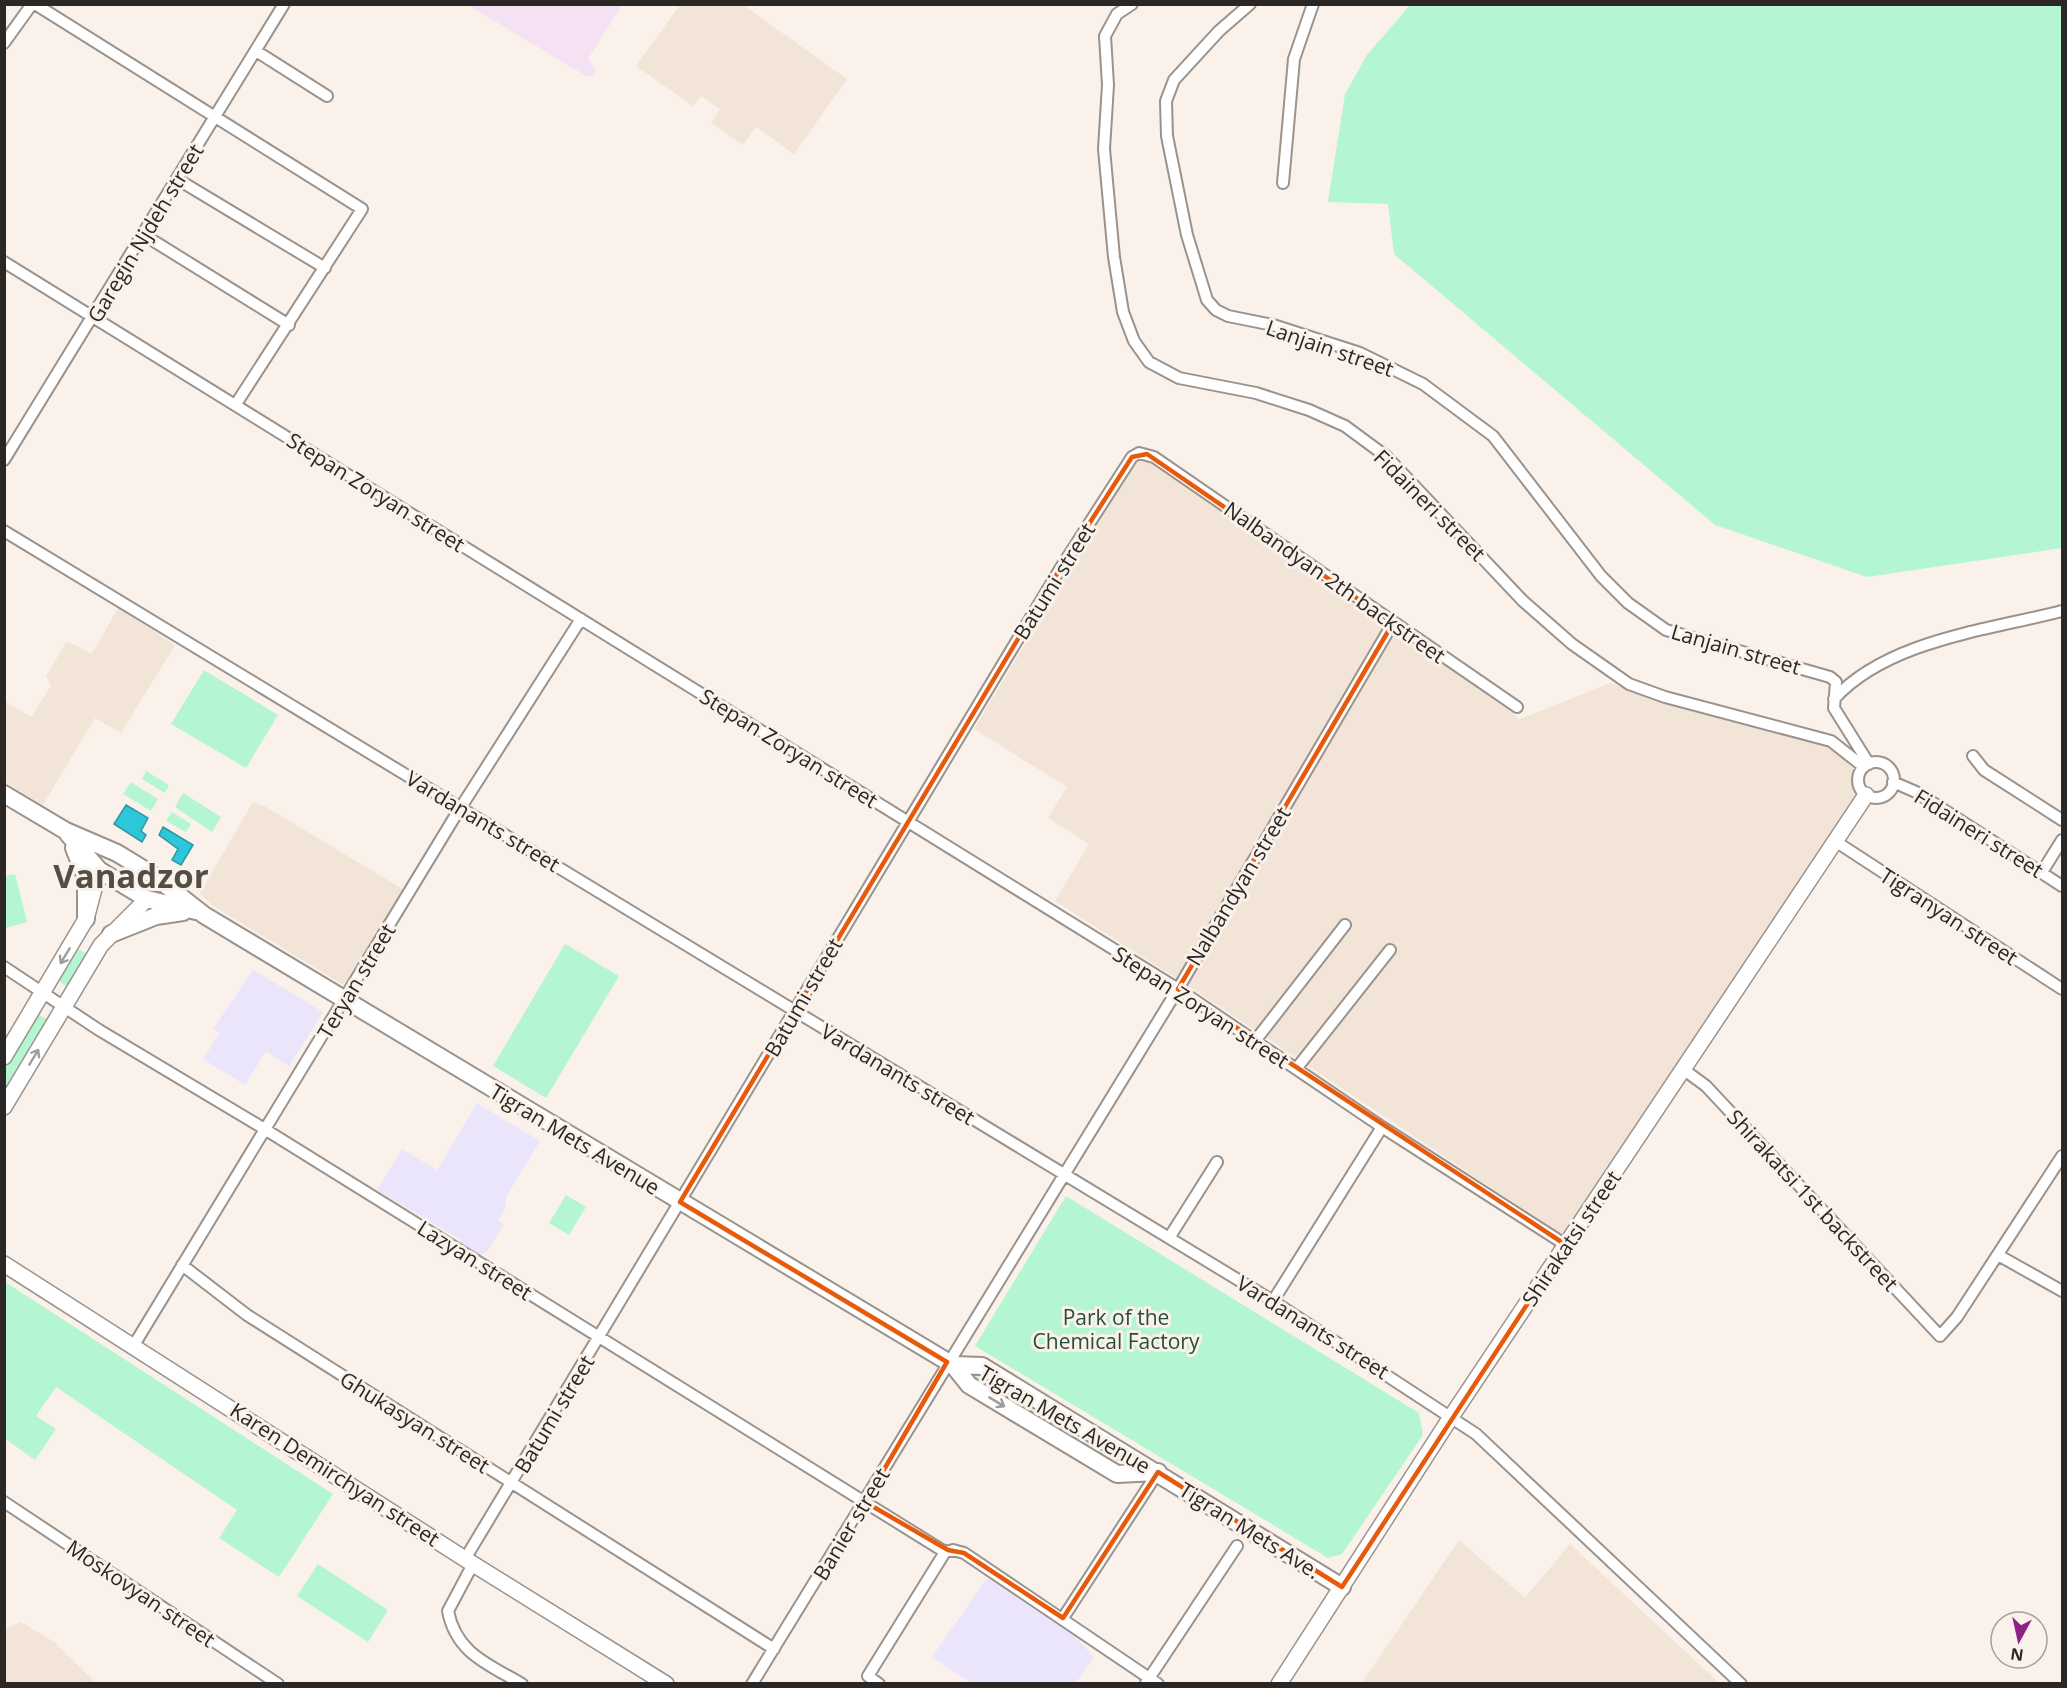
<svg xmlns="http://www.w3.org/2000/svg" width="2067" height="1688" font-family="'Open Sans',sans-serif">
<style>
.built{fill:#f2e4d7}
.education{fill:#ebe5fb}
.medical{fill:#f4e2f4}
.green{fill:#b5f6d2}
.water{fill:#2dc7d9;stroke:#2c97a3;stroke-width:1.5}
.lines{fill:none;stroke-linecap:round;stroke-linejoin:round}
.street-casing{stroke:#9a938d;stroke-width:14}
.secondary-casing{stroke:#9a938d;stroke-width:18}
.primary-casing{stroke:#9a938d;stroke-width:20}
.street{stroke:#fff;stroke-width:10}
.secondary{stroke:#fff;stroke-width:15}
.primary{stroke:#fff;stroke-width:16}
.oneway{stroke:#9f9e9c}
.marked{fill:none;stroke:#e8590c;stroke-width:4.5;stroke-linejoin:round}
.labels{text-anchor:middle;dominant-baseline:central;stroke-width:6;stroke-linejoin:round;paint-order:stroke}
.street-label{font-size:21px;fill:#2a2724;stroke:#f9f1ea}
.park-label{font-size:21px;fill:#244f3a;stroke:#f9f1ea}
.town-label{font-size:33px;font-weight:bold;fill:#534d47;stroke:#f9f1ea}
</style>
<rect width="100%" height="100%" fill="#f9f1ea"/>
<!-- built -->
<path class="built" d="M680,5H743L847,79L794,154L756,127L743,145L711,123L720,109L701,96L693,106L636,66Z
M1146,458L1386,622L1520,719L1610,683L1667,705L1830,745L1853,769L1854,801L1571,1231L1561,1234L1187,985L1055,901L1089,844L1048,818L1067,787L974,729L1134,462Z
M118,608L175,645L121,733L95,718L43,805L5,782V701L31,717L51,686L46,676L67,641L92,654Z
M253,802L266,807L404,890L351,981L342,984L213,906L200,893Z
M1459,1540L1525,1598L1570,1544L1719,1683H1362Z
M21,1622L54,1642L96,1683H5V1629Z"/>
<!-- education -->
<path class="education" d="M253,970L323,1012L289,1066L266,1051L245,1085L203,1059L220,1033L213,1029Z
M477,1103L540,1141L506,1197L505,1209L498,1220L504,1224L488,1251L479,1256L459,1244L461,1240L377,1190L402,1149L437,1170Z
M987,1578L1074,1636L1086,1648L1093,1658L1076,1683H971L932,1657Z"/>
<!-- medical -->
<path class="medical" d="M468,5H467H622L588,59L596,70L592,76L588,77Z"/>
<!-- green -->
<path class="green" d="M1411,4L2062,5V548L1867,577L1715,525L1394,254L1388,204L1328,202L1345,94L1367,55Z
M204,670L278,715L246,768L171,724Z
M146,771L169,785L165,793L142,779Z
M131,782L158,799L151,811L123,794Z
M183,793L221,817L212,832L175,807Z
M172,812L191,824L186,832L166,821Z
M15,874L27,922L6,928L5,876Z
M565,944L619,976L546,1098L493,1066Z
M79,949L87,954L68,987L59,981Z
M38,1014L48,1020L5,1092L4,1070Z
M566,1195L586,1207L569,1235L549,1223Z
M1066,1196L1419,1413L1423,1435L1342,1554L1328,1558L975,1346Z
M5,1282L333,1494L279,1577L219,1538L237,1510L56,1387L36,1416L56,1429L35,1460L7,1440L5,1443Z
M970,1374H973L1123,1466L1122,1468L970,1379Z
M318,1564L388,1610L368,1642L297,1596Z"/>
<!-- water -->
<path class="water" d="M126,805L148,818L141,831L146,835L142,842L114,824Z
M163,827L193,845L181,865L172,860L178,849L159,835Z"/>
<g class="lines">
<defs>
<path id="street" d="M35,4L362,209L236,404
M1132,4L1117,14L1105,36L1108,85L1104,149L1114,257L1123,312L1134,341L1149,362L1179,378L1256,393L1309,410L1345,426L1387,457L1523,601L1572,644L1629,684L1665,697L1831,741L1864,767
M1250,4L1219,31L1174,80L1166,101L1167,136L1187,235L1207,300L1216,310L1228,316L1273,325L1360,353L1423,384L1493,436L1601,576L1628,603L1666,630L1830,677L1836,682L1834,708L1869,764
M4,43L32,4
M256,51L327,96
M177,179L325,268
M1283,183L1294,59L1313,4
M144,235L289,325
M4,262L1178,989L1382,1127L1566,1245
M4,460L284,4
M4,531L1273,1301L1476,1434L1741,1684
M1834,699C1888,640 1989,630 2062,611
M1973,756L1984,770L2062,820
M1858 780a18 18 0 1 1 36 0a18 18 0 1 1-36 0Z
M1893,782L1916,792L2062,886
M1835,841L2062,989
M2042,872L2062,840
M4,967L99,1030L258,1125L945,1552
M1255,1041L1345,925
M1296,1069L1390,950
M1683,1069L1706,1086L1940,1336L1957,1317L2062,1156
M1169,1238L1217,1162
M1998,1255L2062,1291
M182,1265L247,1315L774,1649
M1273,1301L1382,1127
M134,1345L454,818L581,619
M4,1502L278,1684
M465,1559L1060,569L1132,457L1139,453L1154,457L1517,707
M473,1564L448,1611C456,1653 488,1664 522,1684
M1063,1618L1158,1472
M1146,1683L1237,1546
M752,1684L1178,989L1393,623
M879,1684L868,1676L945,1552L953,1550L964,1553L1158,1684"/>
<path id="secondary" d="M4,1057L86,919L99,870
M4,1107L101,945L147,899
M4,1264L465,1559L666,1684
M1279,1684L1451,1417L1866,795"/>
<path id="primary" d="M4,794L66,831L117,853L153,875L204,915L953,1365L969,1385L1117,1474L1158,1472
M68,834L99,870L147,899L196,911
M74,848L86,878V919
M111,934L156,916L183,912
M953,1365L982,1366L1342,1587"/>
</defs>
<!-- street casing -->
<use href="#street" class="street-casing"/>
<!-- secondary casing -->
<use href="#secondary" class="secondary-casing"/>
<!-- primary casing -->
<use href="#primary" class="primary-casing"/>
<!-- street -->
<use href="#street" class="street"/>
<!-- secondary -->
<use href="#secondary" class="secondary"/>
<!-- primary -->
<use href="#primary" class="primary"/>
</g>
<!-- one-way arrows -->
<defs><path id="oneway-shaft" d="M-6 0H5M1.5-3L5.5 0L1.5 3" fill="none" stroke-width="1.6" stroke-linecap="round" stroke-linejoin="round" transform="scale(1.5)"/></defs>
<g class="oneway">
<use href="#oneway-shaft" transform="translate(65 956) rotate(121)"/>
<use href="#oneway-shaft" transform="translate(34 1057) rotate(-59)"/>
<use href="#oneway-shaft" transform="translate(997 1402) rotate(31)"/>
</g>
<!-- marked area -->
<path class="marked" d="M1147,454L1393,623L1178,989L1566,1245L1342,1587L1158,1472L1063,1618L964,1553L948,1550L865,1502L947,1362L680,1202L1060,569L1132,457Z"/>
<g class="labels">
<!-- street labels -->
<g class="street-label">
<text transform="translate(145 233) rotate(-59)">Garegin Njdeh street</text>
<text transform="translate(1330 348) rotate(19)">Lanjain street</text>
<text transform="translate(376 492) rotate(32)">Stepan Zoryan street</text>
<text transform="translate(1430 505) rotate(45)">Fidaineri street</text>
<text transform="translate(1054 581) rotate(-58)">Batumi street</text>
<text transform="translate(1335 582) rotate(35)">Nalbandyan 2th backstreet</text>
<text transform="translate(1736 649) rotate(16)">Lanjain street</text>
<text transform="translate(789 748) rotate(32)">Stepan Zoryan street</text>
<text transform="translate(483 821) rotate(31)">Vardanants street</text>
<text transform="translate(1979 833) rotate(32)">Fidaineri street</text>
<text transform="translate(1238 886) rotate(-59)">Nalbandyan street</text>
<text transform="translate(1949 916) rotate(33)">Tigranyan street</text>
<text transform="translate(356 981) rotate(-59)">Teryan street</text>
<text transform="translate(803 997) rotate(-60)">Batumi street</text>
<text transform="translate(1201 1007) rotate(33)">Stepan Zoryan street</text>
<text transform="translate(898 1074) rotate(31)">Vardanants street</text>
<text transform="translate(575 1139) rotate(31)">Tigran Mets Avenue</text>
<text transform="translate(1813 1200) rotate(47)">Shirakatsi 1st backstreet</text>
<text transform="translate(1571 1238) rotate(-56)">Shirakatsi street</text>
<text transform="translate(475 1260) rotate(32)">Lazyan street</text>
<text transform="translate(1313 1327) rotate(32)">Vardanants street</text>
<text transform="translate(554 1414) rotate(-59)">Batumi street</text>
<text transform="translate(1065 1419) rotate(30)">Tigran Mets Avenue</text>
<text transform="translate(415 1422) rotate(32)">Ghukasyan street</text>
<text transform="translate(335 1474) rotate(33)">Karen Demirchyan street</text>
<text transform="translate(851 1524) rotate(-59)">Banier street</text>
<text transform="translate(1250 1530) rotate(32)">Tigran Mets Ave.</text>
<text transform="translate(141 1593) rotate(34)">Moskovyan street</text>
</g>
<!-- park labels -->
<g class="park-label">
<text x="1116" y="1317">Park of the<tspan x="1116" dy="24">Chemical Factory</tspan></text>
</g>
<!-- town labels -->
<g class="town-label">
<text x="131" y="875">Vanadzor</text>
</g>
</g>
<!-- border -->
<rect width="2067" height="1688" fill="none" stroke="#2a2724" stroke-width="12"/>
<!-- north arrow -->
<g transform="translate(2019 1640) rotate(188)"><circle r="28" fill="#f9f1ea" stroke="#a6a09b" stroke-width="1.5"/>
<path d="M0-4.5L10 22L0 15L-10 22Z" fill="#8d2186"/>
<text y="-9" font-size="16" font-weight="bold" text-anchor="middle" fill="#2a2724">N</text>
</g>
</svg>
